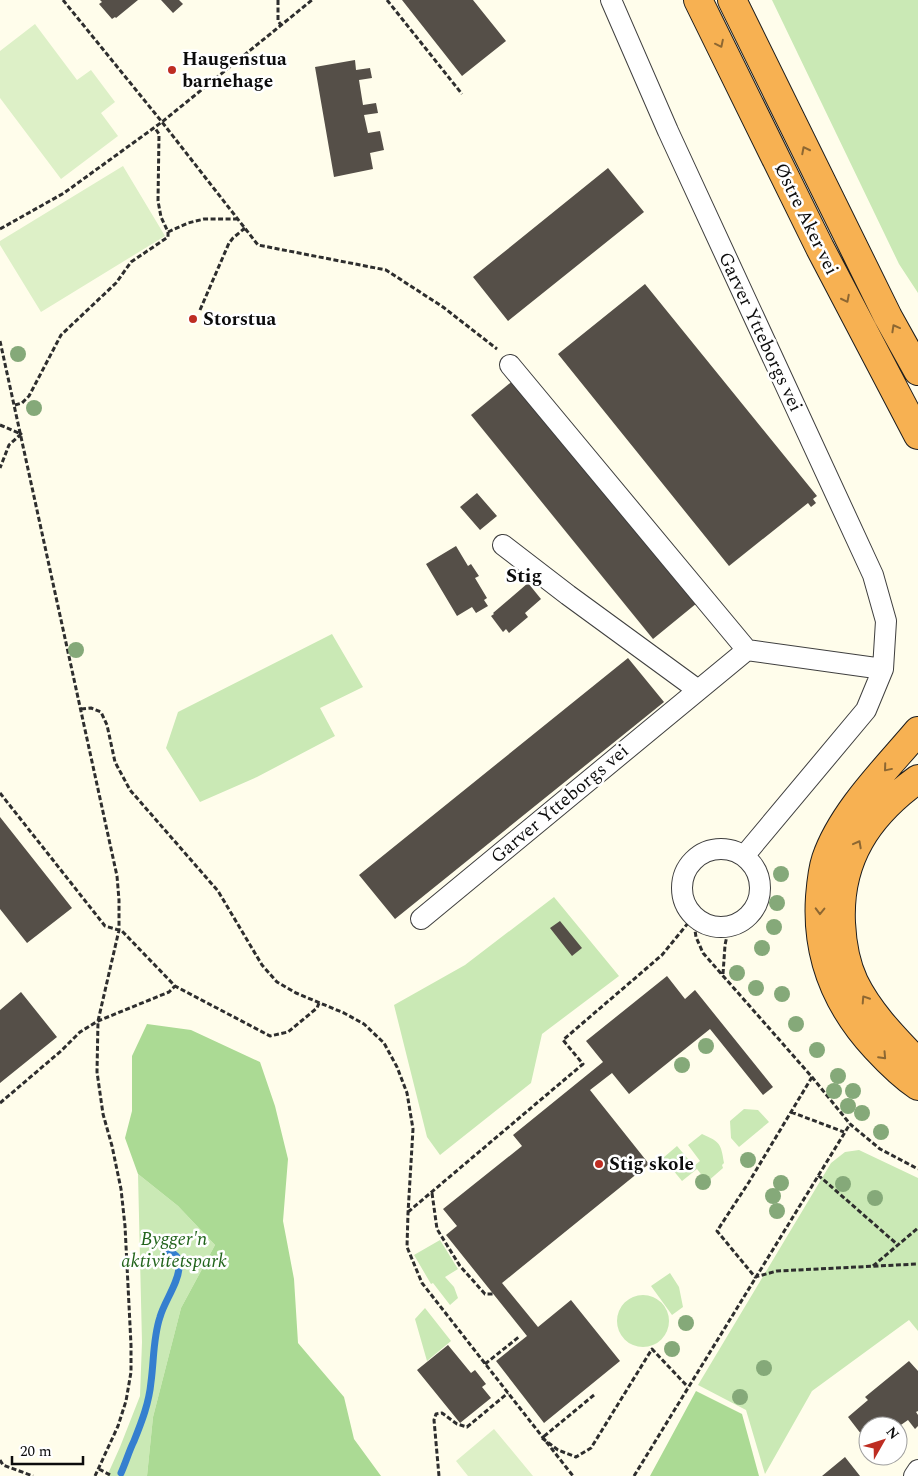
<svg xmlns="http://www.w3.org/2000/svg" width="918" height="1476" font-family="Spectral,serif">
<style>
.green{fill:#cae9b5}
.forest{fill:#abda94}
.pitch{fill:#ddf0c7}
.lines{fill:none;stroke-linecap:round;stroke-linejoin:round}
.stream{stroke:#357fcf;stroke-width:7}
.building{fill:#554f48}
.street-casing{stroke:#3f3f3f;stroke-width:22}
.highway-casing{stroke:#1d1d1d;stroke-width:30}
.path{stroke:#2e2e2e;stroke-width:3;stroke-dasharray:5 2.5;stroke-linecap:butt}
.street{stroke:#fff;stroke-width:20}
.highway{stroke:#f7b152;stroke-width:28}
.tree{fill:#85a979}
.oneway{stroke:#8d6732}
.poi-dot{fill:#be2d22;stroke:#fff;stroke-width:2}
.labels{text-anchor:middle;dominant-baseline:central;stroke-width:5;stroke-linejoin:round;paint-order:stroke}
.poi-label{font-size:19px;font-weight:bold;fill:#0c0c0c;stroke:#fff;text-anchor:start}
.street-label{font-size:19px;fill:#0c0c0c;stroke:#fff}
.park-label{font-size:19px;font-style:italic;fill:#22641c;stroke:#fff}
.neighbourhood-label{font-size:20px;font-weight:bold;fill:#0c0c0c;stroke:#fff}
</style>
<rect width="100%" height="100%" fill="#fffdeb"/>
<!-- green -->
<path class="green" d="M772,0H918V293L899,264Z
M332,634L363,687L320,708L335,736L257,777L200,802L166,748L178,712Z
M554,897L619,976L542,1034L531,1083L440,1155L427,1137L394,1005L465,965Z
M744,1109L758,1110L769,1122L739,1147L731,1138L730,1121Z
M702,1134C720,1142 721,1143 724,1163L722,1165L723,1168L707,1182L697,1169L682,1181L663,1158L677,1146L694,1166L700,1161L688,1145Z
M859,1150L918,1178V1331L909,1320L812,1391L765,1474L746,1410L698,1385L831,1163L845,1152Z
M138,1174L178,1206L215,1245L181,1308L153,1417L147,1476H107L120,1447L140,1396L142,1342Z
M440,1240L458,1269L445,1277L454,1287L458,1298L450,1305L433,1283L431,1284L414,1255Z
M670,1273L679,1287L683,1307L672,1315L651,1286Z
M617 1321a26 26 0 1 1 52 0a26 26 0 1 1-52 0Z
M425,1308L451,1341L427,1361L415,1319Z"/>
<!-- forest -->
<path class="forest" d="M147,1024L191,1030L260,1062L275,1106L288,1159L283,1221L294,1279L298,1343L344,1397L354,1439L381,1476H147L153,1417L181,1308L215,1245L178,1206L138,1174L125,1138L132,1111V1056Z
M696,1391L742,1414L759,1476H650Z"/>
<!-- pitch -->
<path class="pitch" d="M35,24L77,80L91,70L115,102L101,113L118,136L61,179L0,98V51Z
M123,166L165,236L41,312L0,245V241Z
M494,1429L533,1476H468L456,1461Z"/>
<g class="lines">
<!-- stream -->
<path class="stream" d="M121,1473C126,1462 129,1451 134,1441C142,1421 149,1403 151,1382C154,1360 153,1338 160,1317C164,1302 179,1282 179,1267C180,1258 175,1252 166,1252"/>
</g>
<!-- building -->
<path class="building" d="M100,0H138L116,18L115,17L112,19L99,4L102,2Z
M161,0H179L183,4L173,13Z
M402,0H473L506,41L462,76Z
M355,60L356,70L370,68L372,78L359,80L363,105L376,103L378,113L364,115L368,133L380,131L384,150L370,153L373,169L334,177L315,67Z
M608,168L644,212L508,321L473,277Z
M645,284L817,496L813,499L816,503L811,507L808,503L729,566L558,354Z
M515,379L697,603L653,639L471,415Z
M477,493L497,516L480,530L460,507Z
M456,546L468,566L471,564L479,576L475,578L487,598L484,600L488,606L476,613L472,607L457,616L426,564Z
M528,583L541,599L525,613L528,617L509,633L506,629L503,632L491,616L494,614L493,613Z
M628,658L664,702L395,919L359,875Z
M0,817L72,908L27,943L0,909Z
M560,921L582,948L572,956L550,928Z
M667,976L685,999L695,990L773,1087L763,1095L710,1029L629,1094L612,1073L590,1090L649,1164L502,1283L538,1327L571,1300L620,1361L544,1423L496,1361L527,1336L446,1235L457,1226L443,1209L522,1146L513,1135L603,1062L586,1041Z
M21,992L57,1037L0,1083V1010Z
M448,1345L471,1373L475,1370L486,1384L482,1387L491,1398L460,1423L417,1370Z
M909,1361L918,1371V1411L916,1412L918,1415V1426L915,1429L908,1420L898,1427V1426H868V1443L848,1417L868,1400L865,1397Z
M845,1457L860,1476H822Z"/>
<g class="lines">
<defs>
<path id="street" d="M611,0L668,131L873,575L886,621L883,669L866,710L744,856
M510,365L747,650L883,669
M503,545L568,595L698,690
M682 888a39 39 0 1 1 78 0a39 39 0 1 1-78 0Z
M421,919L747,650
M914,1476L918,1470"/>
<path id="highway" d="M698,0L820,248L918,435
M732,0L888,317L918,371
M918,731C886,769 842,812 826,859C822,871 821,885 820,897C816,956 836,1005 876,1048C889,1062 902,1075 918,1086
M918,779C868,815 838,859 841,923C842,943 846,965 854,982C869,1013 895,1039 918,1063"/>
</defs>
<!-- street casing -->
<use href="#street" class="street-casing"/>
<!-- highway casing -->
<use href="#highway" class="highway-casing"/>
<!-- path -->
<path class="path" d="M63,0L162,122L258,245L386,270L443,307L497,349
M278,0V21L281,25
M387,0L462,94
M0,229L64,193L162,122L312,0
M168,232L188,223L204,219H237
M200,310L229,243L233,238L245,228
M0,341L117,876L119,900V930L98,1021L97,1072L103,1114L112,1146L121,1189L125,1226L131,1345V1372L126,1401L118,1426L95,1476
M15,405L22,403L29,396L61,335L116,283L131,262L168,237V232L161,217L158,201L159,134L155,128
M0,425L21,434L9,445L0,468
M81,709L91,708L101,712L107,725L115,762L130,790L218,891L262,965L277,982L296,993L344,1013L364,1024L384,1043L397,1067L407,1093L413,1129L408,1213L407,1247L422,1283L573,1476
M0,793L105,926L122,931L175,986L270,1036L288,1032L317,1008L319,1003
M693,917L696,937L703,953L812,1077L850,1124L880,1149L918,1169
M723,974L725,945L729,926
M812,1077L749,1182L717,1231L755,1277L777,1271L918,1264
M0,1103L61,1051L80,1032L98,1021L169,992L175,986
M791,1112L844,1132
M818,1175L898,1245
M432,1193L437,1229L460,1266L485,1294H494
M408,1212L583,1064L563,1040L662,955L693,917
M873,1266L918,1228
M485,1364L520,1336
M594,1395L542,1438L558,1450L576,1457L591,1448L652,1349L688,1387
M0,1460L3,1465L33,1476
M99,1469L112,1476
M439,1476L434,1420L436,1414L442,1413L457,1424L467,1427L508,1393
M634,1476L850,1124"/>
<!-- street -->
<use href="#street" class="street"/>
<!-- highway -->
<use href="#highway" class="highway"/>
</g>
<!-- trees -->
<g class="tree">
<circle cx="18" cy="354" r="8"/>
<circle cx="34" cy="408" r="8"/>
<circle cx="76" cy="650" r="8"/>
<circle cx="781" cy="874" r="8"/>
<circle cx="777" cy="903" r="8"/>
<circle cx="774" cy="927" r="8"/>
<circle cx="762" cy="948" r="8"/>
<circle cx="737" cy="973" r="8"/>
<circle cx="756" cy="988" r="8"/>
<circle cx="782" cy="994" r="8"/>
<circle cx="796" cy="1024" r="8"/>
<circle cx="706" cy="1046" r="8"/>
<circle cx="817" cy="1050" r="8"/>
<circle cx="682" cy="1065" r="8"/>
<circle cx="838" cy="1076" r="8"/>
<circle cx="834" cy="1091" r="8"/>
<circle cx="853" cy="1091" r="8"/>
<circle cx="848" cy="1106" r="8"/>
<circle cx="862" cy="1113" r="8"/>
<circle cx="881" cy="1132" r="8"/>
<circle cx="748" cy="1160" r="8"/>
<circle cx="703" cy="1182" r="8"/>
<circle cx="781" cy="1183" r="8"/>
<circle cx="843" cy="1184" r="8"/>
<circle cx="773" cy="1196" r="8"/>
<circle cx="875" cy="1198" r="8"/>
<circle cx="777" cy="1211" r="8"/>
<circle cx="686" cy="1323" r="8"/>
<circle cx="672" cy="1349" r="8"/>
<circle cx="764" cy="1368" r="8"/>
<circle cx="740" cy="1397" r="8"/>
</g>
<!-- one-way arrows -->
<defs><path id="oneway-chevron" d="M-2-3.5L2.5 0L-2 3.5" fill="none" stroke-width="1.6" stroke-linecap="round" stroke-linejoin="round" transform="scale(1.25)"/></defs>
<g class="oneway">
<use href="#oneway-chevron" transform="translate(720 44) rotate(64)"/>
<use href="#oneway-chevron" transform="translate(805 150) rotate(-117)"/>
<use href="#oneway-chevron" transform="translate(846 299) rotate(63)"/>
<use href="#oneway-chevron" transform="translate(895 328) rotate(-119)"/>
<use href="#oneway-chevron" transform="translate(887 768) rotate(130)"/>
<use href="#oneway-chevron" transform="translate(858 844) rotate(-62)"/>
<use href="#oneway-chevron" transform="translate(820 911) rotate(91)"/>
<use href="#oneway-chevron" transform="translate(865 999) rotate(-123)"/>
<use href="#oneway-chevron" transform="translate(883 1056) rotate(47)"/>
</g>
<!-- markers -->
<g class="poi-dot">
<circle cx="172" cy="70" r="5"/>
<circle cx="193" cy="319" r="5"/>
<circle cx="599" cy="1164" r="5"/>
</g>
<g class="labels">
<!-- poi labels -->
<g class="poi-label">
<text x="182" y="59">Haugenstua<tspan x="182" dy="22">barnehage</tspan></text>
<text x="203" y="319">Storstua</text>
<text x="609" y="1164">Stig skole</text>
</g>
<!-- street labels -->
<g class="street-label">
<text transform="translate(806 219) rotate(64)">Østre Aker vei</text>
<text transform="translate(760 332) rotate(65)">Garver Ytteborgs vei</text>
<text transform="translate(560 804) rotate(-40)">Garver Ytteborgs vei</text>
</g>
<!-- park labels -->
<g class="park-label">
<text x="174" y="1239">Bygger'n<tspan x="174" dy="22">aktivitetspark</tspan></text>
</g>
<!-- neighbourhood labels -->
<g class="neighbourhood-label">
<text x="524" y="576">Stig</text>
</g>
</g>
<!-- north arrow -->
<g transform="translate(883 1441) rotate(51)"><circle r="24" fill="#ffffff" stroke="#9e9e9e"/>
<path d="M0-4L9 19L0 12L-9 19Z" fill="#be2d22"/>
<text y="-8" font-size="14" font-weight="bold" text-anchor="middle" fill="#0c0c0c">N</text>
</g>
<!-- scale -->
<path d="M12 1456v8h71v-8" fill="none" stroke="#0c0c0c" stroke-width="2.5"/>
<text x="20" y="1456" font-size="15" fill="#0c0c0c" stroke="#ffffff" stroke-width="4" paint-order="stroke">20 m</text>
</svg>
